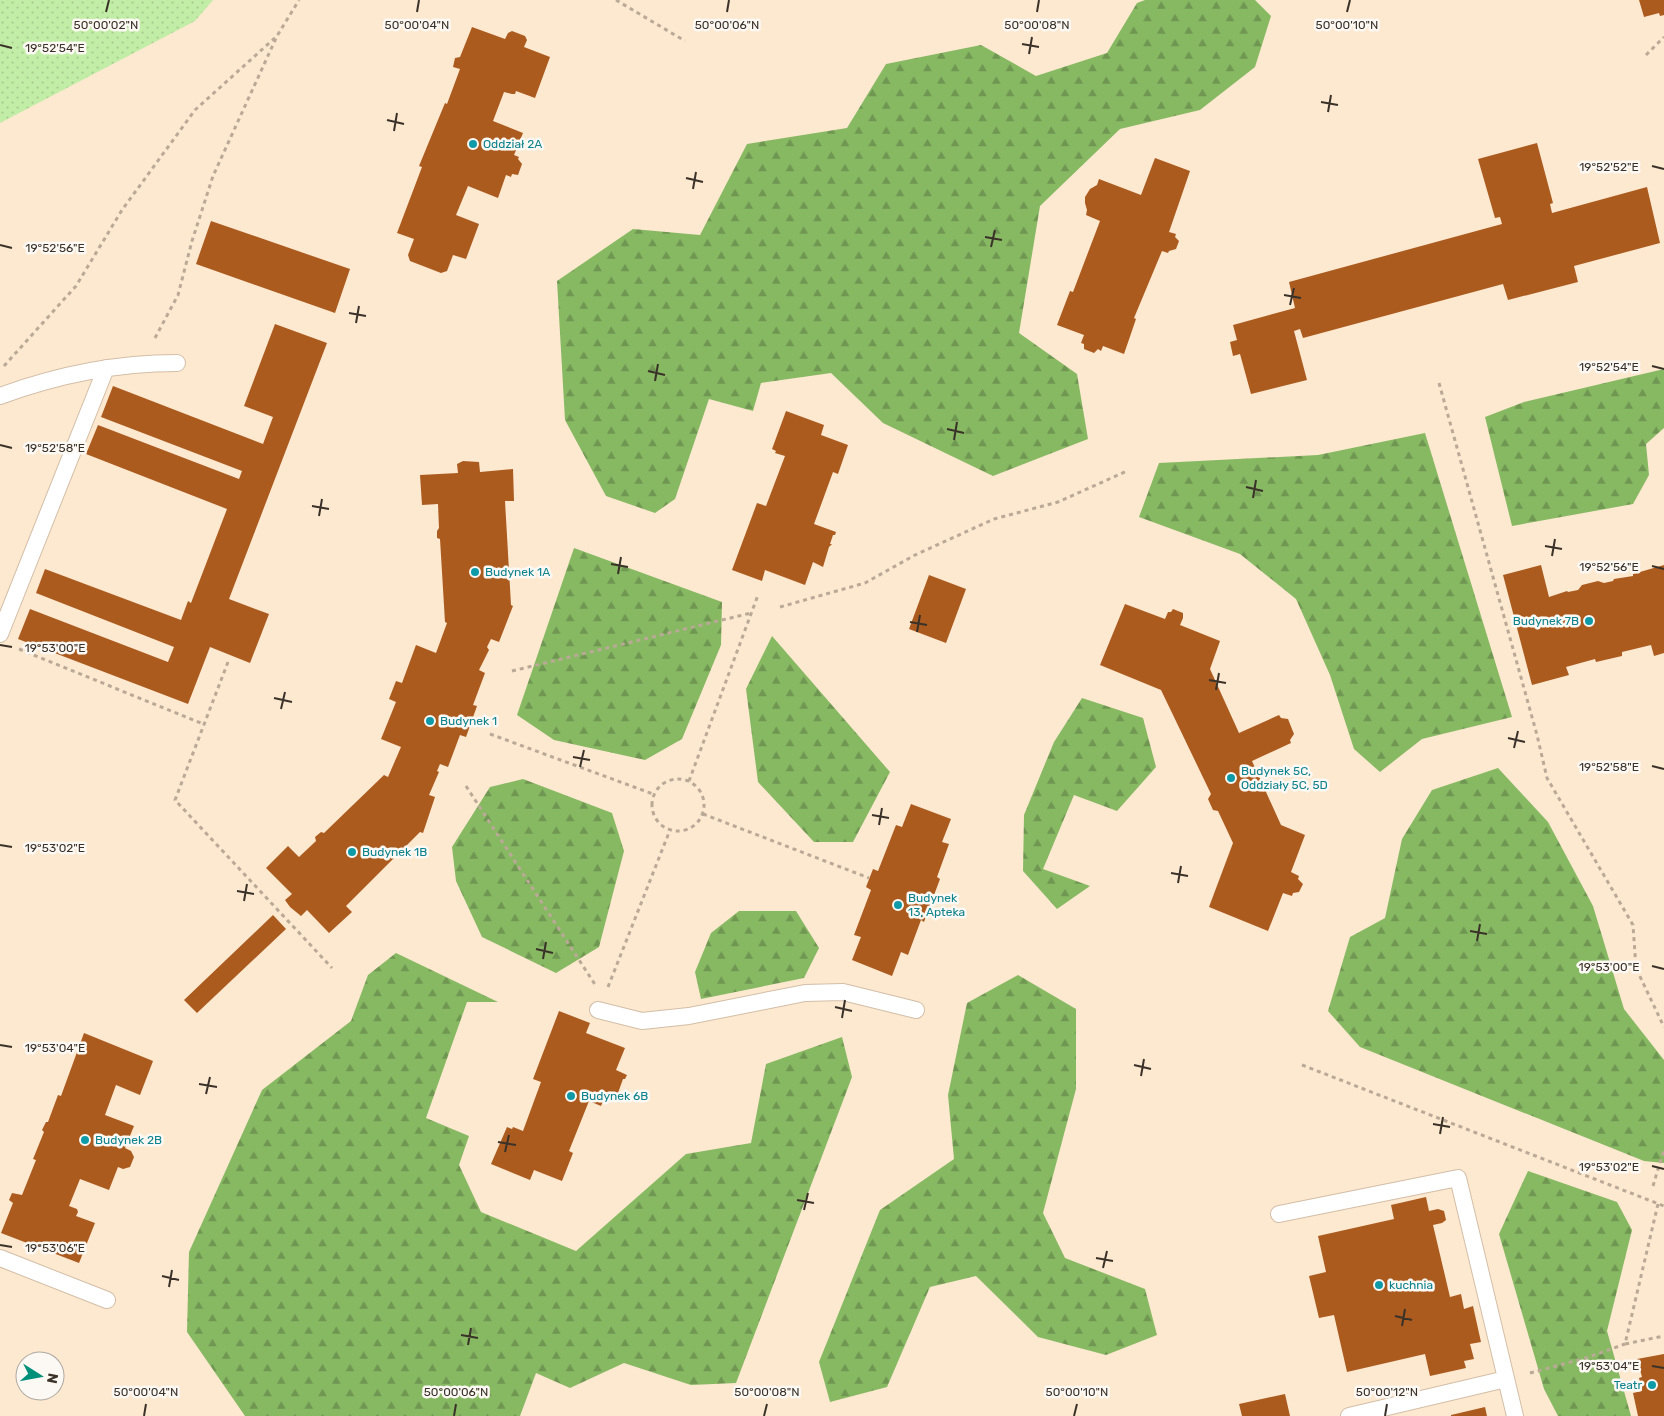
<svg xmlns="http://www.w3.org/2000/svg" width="1664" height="1416" font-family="Rubik,sans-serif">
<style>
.grass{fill:url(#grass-dots)}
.forest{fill:url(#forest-firs)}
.building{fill:#ac5b1f}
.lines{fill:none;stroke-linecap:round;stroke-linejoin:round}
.lane-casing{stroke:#d3bea7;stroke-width:18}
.path{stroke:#b9a996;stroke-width:3;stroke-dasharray:4 4;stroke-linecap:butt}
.lane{stroke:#fff;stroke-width:16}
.ticks{fill:none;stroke:#3a3229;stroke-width:2}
.culture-dot{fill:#0f9aa8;stroke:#fcf8f3;stroke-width:2}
.labels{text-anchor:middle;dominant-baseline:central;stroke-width:5;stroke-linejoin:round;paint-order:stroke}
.culture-label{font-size:12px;fill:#0d838f;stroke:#fcf8f3;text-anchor:start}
.ticks-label{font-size:12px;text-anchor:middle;fill:#3a3229;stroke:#fcf8f3;stroke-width:5;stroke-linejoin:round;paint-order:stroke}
</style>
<defs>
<pattern id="grass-dots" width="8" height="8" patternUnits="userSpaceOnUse" patternTransform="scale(1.25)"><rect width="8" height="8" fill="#c2eda6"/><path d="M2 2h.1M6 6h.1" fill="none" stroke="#a7cc8f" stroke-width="1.8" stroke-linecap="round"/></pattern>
<pattern id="forest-firs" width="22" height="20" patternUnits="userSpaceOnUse" patternTransform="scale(1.25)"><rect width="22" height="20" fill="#87b963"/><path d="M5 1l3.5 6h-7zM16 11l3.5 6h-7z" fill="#6f9752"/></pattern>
</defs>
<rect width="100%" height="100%" fill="#fde8d0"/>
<!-- grass -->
<path class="grass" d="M0,0H213L195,21L0,123Z"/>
<!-- forest -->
<path class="forest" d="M1145,0H1255L1271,16L1255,67L1200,110L1120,129L1040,206L1019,333L1077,374L1088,439L993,476L883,423L831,373L761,383L753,411L709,399L675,499L655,513L606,496L565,420L557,281L633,229L700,235L747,144L847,128L886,64L981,45L1036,76L1107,53L1137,3Z
M1664,369V428L1646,444L1649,475L1633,504L1512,526L1485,417L1524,402Z
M1425,433L1512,717L1422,739L1380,772L1354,749L1330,675L1296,599L1240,554L1139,517L1159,463L1318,455Z
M574,548L722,602L721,645L682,739L645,760L554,740L517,715Z
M772,636L890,772L853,842H814L758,782L746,689Z
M1082,698L1143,718L1156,767L1117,811L1074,795L1043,869L1090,886L1057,909L1023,871L1024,815L1054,742Z
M1498,768L1548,822L1593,906L1624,1009L1664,1060V1163L1644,1161L1360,1047L1328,1011L1350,937L1385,918L1402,839L1432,790Z
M523,779L612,813L624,851L599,947L556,973L482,937L456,881L452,847L490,787Z
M739,911H796L819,948L804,978L701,999L695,972L711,933Z
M396,953L498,1002H467L426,1118L469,1136L459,1165L481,1212L576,1251L686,1154L751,1143L766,1064L842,1037L852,1077L736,1383L691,1385L624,1363L570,1388L536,1373L520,1416H245L187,1332L189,1252L262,1090L351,1021L368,975Z
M1018,975L1076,1009V1089L1043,1213L1065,1258L1145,1289L1157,1335L1106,1355L1038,1337L976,1276L930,1287L887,1387L830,1402L819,1362L880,1210L954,1159L948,1095L967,1003Z
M1528,1171L1617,1202L1632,1230L1607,1331L1631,1416H1558L1544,1389L1499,1234Z"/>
<!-- building -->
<path class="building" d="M1639,0H1664V15L1660,16L1659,13L1644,17Z
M472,27L505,39L508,33L512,31L525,36L527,40L524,47L550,57L535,98L516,91L515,94H512L504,92L493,121L523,133L514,155L519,157L518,159L522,164L518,175L512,174L511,177L506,175L498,198L468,186L456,215L479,224L466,259L453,255L447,271L441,273L410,261L408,255L414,239L397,233L422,167L419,166L445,103L447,104L460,69L453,67L455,58L460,57Z
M1537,143L1553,203L1550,204L1552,213L1647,187L1660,243L1574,266L1578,282L1508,300L1503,284L1303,338L1300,329L1294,331L1307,380L1251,394L1240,354L1233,356L1230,342L1237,340L1233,325L1295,308L1289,282L1502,224L1500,217L1495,218L1478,159Z
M1155,158L1190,171L1169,232L1176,234L1175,237L1179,241L1176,249L1169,251L1168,253L1162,251L1134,318L1136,319L1124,354L1103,346L1101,351L1098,349L1094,353L1084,349V344L1081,343L1084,335L1057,325L1070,291L1073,292L1100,221L1086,215L1087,210L1085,203V197L1090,189L1097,185L1099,179L1141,195Z
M211,221L350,269L335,313L196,264Z
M275,324L327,343L229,599L269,614L250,663L210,647L188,704L18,639L30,609L168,662L174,647L36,593L45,569L181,620L188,601L191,603L227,509L86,454L98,425L239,479L242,471L101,417L113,386L263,444L273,417L244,406Z
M786,411L824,425L821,435L848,445L838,474L833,472L814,524L836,532L835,535H833L830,544H832L829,547L823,567L813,562L805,585L765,570L762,581L732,570L757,503L766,506L785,456L775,453L776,451L772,449Z
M463,461L479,462L480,472L513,469L514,501H505L511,605L513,606L499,642L491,639L487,647L489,650L479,670L485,673L473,705L477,706L466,737L460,735L448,767L440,764L437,771L439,772L429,795L435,797L423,833L420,832L346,906L352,912L329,933L307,910L301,916L290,907L285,900L292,894L266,868L288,846L299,857L316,841L315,837L321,832L324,833L384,775L388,777L401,747L381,739L396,702L389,699L396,681L402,683L416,645L436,653L447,623L445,622L440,539L437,538V531L439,528L438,504L422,505L420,475L458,473L457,464Z
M1541,565L1549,597L1567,591L1568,592L1578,590L1582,585L1598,581L1604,583L1613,581L1614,579L1633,576V574L1664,565V653L1654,656L1651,645L1622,652V656L1596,662L1595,659L1566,667L1569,675L1532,685L1503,575Z
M929,575L966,589L946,643L909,629Z
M1125,604L1165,619L1168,612H1171L1173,609L1183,613V618L1180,625L1220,641L1210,669L1239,733L1279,715L1281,718L1288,719L1294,734L1290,740L1291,743L1252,761L1281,825L1305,835L1291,872L1299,876L1298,879L1303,884L1299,892L1293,893L1292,896L1283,893L1268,931L1209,907L1233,843L1218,811L1213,810L1208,799L1211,794L1161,690L1100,665Z
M911,804L951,819L942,842L949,844L937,877L940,879L924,922L921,920L908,955L901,952L892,976L852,960L861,937L854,935L871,890L866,887L873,869L878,871L896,825L902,827Z
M273,915L286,929L197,1013L184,1000Z
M559,1011L590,1023L586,1033L625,1048L616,1070L627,1075L625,1079H623L618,1093L619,1094L618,1098L606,1094L601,1106L589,1101L569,1151L573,1153L562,1181L534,1170L530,1180L491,1164L507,1127L512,1129L513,1127L523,1131L541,1082L533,1079Z
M84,1033L153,1061L140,1095L116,1085L105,1115L134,1126L125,1148L131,1151L134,1157L130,1167L123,1169L118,1167L109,1190L80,1179L69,1206L77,1209L78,1212L76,1216L95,1223L79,1263L1,1233L13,1203L9,1200L12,1193L22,1195L36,1160L33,1159L44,1132L42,1130L46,1122H48L58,1095L61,1096Z
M1426,1197L1429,1211L1438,1209L1444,1211L1446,1220L1442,1223L1433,1225L1450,1297L1461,1294L1464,1309L1473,1306L1481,1342L1470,1344L1474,1359L1464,1361L1466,1368L1430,1376L1425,1354L1347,1372L1334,1315L1319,1318L1309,1276L1326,1272L1318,1236L1394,1219L1391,1205Z
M1664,1354V1416H1638L1633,1393L1642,1391L1639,1378L1642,1377L1637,1359Z
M1285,1394L1290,1416H1242L1239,1404Z
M1485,1407L1487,1416H1451V1415Z"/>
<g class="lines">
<defs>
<path id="lane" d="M0,396C57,375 116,363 177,363
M0,634L106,368
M598,1010L642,1021L689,1016L805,993L843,992L916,1010
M1279,1214L1458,1178L1515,1416
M0,1258L107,1300
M1349,1416L1506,1379"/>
</defs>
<!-- lane casing -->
<use href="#lane" class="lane-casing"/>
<!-- path -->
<path class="path" d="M616,0L685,41
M1646,55L1664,37
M155,338L178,295L192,241L213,176L277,36L299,0
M4,366L76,286L122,210L195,110L277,36
M1439,383L1537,735L1547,778L1633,925L1636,968L1664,1027
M780,607L865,583L915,555L994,519L1058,502L1127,471
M19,649L203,724
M228,662L175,800L332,968
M512,671L751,613
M490,734L653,794
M652 805a26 26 0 1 1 52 0a26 26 0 1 1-52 0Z
M689,781L758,595
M466,786L596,986
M703,814L869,878
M608,987L670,830
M1302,1065L1664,1206
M1653,1186L1664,1149
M1658,1204L1625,1344L1664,1336
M1530,1373L1586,1358L1625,1344"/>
<!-- lane -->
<use href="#lane" class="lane"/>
</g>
<!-- ticks -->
<path class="ticks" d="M106,12L109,0M417,12L419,0M727,12L729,0M1037,12L1039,0M1347,12L1350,0M1022,44L1039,47M0,45L12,48M1029,54L1032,37M1321,102L1338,105M1328,112L1331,95M387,120L404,124M394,131L397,113M1652,166L1664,169M686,178L703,182M693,189L696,172M985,237L1002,240M0,245L12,248M991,247L995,230M1284,295L1301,298M1290,305L1294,288M349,313L366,316M356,323L359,306M1652,366L1664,369M648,371L665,375M655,381L658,364M947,429L964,433M954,440L957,422M0,445L12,448M1246,487L1263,491M1253,498L1256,480M312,506L329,509M319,516L322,499M1545,546L1562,549M1552,556L1555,539M611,564L628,567M1652,566L1664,569M618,574L621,557M910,622L927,625M917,632L920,615M0,645L12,647M1209,680L1226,683M1216,690L1219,673M274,698L292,702M281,709L285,692M1508,738L1525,742M1514,748L1518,731M573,757L590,760M1652,766L1664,769M580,767L584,750M872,815L889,818M879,825L882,808M0,845L12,847M1171,873L1188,876M1178,883L1181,866M237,891L254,894M244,901L247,884M1470,931L1487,934M1477,941L1480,924M536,949L553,953M543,959L546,942M1652,966L1664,969M835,1007L852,1011M842,1018L845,1000M0,1045L12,1047M1134,1065L1151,1069M1141,1076L1144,1059M199,1084L217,1087M206,1094L210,1077M1433,1124L1450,1127M1440,1134L1443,1117M498,1142L516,1145M505,1152L509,1135M1652,1166L1664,1169M797,1200L814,1203M804,1210L808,1193M0,1245L12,1247M1096,1258L1113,1261M1103,1268L1107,1251M162,1276L179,1280M169,1287L172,1270M1395,1316L1412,1320M1402,1326L1405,1309M461,1335L478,1338M468,1345L471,1328M1652,1366L1664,1368M144,1416L146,1404M454,1416L456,1404M764,1416L767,1404M1074,1416L1077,1404M1385,1416L1387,1404"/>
<!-- markers -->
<g class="culture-dot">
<circle cx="473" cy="144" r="5"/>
<circle cx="475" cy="572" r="5"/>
<circle cx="1589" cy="621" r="5"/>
<circle cx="430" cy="721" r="5"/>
<circle cx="1231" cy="778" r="5"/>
<circle cx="352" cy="852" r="5"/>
<circle cx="898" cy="905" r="5"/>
<circle cx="571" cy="1096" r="5"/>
<circle cx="85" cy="1140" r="5"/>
<circle cx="1379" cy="1285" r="5"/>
<circle cx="1652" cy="1385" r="5"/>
</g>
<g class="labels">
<!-- culture labels -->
<g class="culture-label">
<text x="483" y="144">Oddział 2A</text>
<text x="485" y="572">Budynek 1A</text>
<text x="1579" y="621" text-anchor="end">Budynek 7B</text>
<text x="440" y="721">Budynek 1</text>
<text x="1241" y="771">Budynek 5C,<tspan x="1241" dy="14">Oddziały 5C, 5D</tspan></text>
<text x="362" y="852">Budynek 1B</text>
<text x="908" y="898">Budynek<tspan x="908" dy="14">13, Apteka</tspan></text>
<text x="581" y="1096">Budynek 6B</text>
<text x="95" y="1140">Budynek 2B</text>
<text x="1389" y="1285">kuchnia</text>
<text x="1642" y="1385" text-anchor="end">Teatr</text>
</g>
</g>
<g class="ticks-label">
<text x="106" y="29">50°00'02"N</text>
<text x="417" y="29">50°00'04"N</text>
<text x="727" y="29">50°00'06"N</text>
<text x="1037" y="29">50°00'08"N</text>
<text x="1347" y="29">50°00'10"N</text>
<text x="55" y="52">19°52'54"E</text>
<text x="1609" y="171">19°52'52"E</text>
<text x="55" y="252">19°52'56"E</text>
<text x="1609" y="371">19°52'54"E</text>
<text x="55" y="452">19°52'58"E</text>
<text x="1609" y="571">19°52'56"E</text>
<text x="55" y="652">19°53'00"E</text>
<text x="1609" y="771">19°52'58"E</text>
<text x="55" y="852">19°53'02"E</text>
<text x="1609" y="971">19°53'00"E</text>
<text x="55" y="1052">19°53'04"E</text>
<text x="1609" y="1171">19°53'02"E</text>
<text x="55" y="1252">19°53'06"E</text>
<text x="1609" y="1370">19°53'04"E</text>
<text x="146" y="1396">50°00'04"N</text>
<text x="456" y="1396">50°00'06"N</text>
<text x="767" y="1396">50°00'08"N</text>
<text x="1077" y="1396">50°00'10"N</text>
<text x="1387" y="1396">50°00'12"N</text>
</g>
<!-- north arrow -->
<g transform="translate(40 1376) rotate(101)"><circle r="24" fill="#fcf8f3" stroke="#aea9a2"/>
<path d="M0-4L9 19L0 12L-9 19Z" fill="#00907a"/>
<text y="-8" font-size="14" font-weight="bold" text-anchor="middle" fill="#3a3229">N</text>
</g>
</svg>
